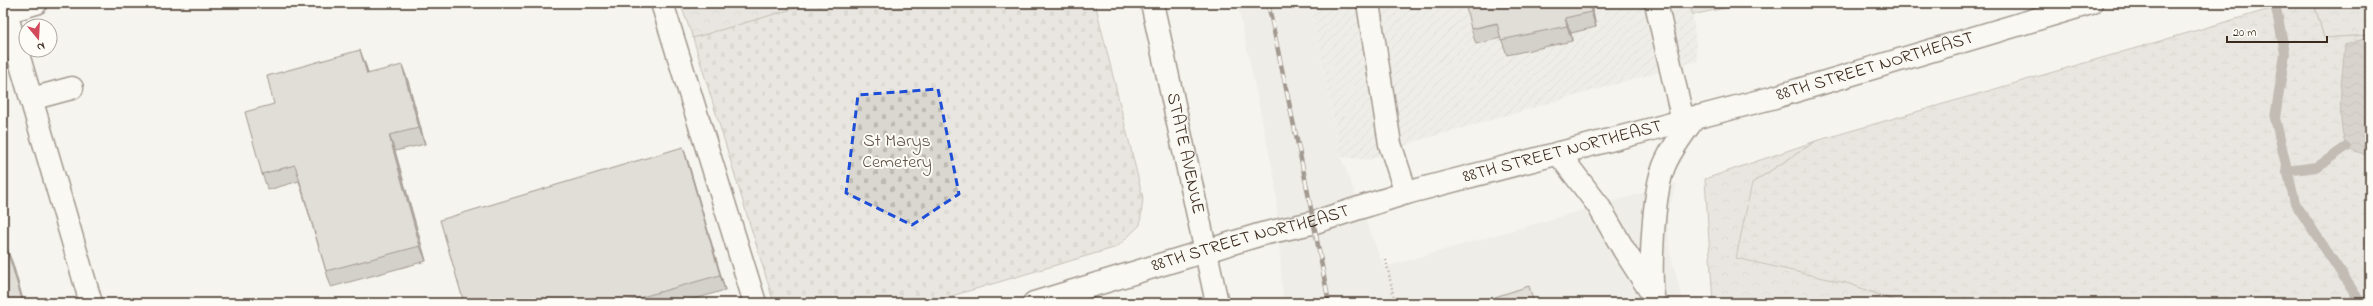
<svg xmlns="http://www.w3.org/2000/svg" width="2373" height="306" font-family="'Indie Flower',sans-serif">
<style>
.built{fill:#e7e5df}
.industrial{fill:url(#industrial-furrows)}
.forest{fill:url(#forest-crowns);stroke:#8a8077}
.wetland{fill:url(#wetland-marsh);stroke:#8a8077}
.cemetery{fill:url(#cemetery-stones);stroke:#8a8077}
.water{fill:url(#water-waves);stroke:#84786e}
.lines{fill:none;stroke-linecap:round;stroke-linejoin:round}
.stream{stroke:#84786e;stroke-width:10}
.minor-casing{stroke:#3b2a1e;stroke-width:25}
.major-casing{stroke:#3b2a1e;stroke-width:25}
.path{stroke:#3b2a1e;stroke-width:2.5;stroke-dasharray:1 3;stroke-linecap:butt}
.minor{stroke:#fdfcf7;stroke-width:22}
.major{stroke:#fdfcf7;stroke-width:22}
.rail-casing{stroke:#3b2a1e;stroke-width:4.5}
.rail{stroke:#fdfcf7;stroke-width:3;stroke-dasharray:9;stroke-linecap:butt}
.wall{fill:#aba6a1;stroke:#3b2a1e}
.shaded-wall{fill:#8b8783;stroke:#3b2a1e}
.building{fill:#c7c1bb;stroke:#3b2a1e}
.marked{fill:none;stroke:#1d4ed8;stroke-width:3;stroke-dasharray:8 5;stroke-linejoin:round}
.labels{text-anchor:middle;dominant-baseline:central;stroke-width:4;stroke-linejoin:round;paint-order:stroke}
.street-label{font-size:18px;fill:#3b2a1e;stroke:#fdfcf7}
.park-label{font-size:18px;fill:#63554a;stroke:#fdfcf7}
</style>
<defs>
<pattern id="industrial-furrows" width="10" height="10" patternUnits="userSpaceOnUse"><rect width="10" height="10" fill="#e7e5df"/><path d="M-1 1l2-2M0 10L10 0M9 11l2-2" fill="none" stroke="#c7c5bf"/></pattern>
<pattern id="forest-crowns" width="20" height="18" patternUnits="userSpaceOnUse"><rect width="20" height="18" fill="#dad6d0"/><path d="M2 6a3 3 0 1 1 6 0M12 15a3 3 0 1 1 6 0" fill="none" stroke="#bcb8b2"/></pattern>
<pattern id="wetland-marsh" width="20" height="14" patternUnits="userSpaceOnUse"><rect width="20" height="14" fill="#dad6d0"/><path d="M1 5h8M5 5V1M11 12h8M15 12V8" fill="none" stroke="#bcb8b2"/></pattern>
<pattern id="cemetery-stones" width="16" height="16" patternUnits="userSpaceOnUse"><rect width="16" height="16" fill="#dad6d0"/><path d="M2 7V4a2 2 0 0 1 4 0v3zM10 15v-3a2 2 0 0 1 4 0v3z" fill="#bcb8b2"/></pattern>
<pattern id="water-waves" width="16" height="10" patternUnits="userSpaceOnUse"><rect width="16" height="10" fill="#b4aca4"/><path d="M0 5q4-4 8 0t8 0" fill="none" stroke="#948c85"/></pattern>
</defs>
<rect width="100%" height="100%" fill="#f5f4ee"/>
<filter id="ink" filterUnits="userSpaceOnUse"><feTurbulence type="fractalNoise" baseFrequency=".025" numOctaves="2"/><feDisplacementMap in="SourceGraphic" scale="8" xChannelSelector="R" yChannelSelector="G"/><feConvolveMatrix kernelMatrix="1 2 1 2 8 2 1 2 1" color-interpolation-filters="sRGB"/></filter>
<g filter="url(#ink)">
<!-- built -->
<path class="built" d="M1237,3H1310L1341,157L1384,267L1677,183L1667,214L1670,253L1684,303H1283L1275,181Z"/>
<!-- industrial -->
<path class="industrial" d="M1310,3H1691L1698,61L1420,140L1368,160L1341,157Z"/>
<!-- forest -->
<path class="forest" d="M680,3H814L693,38Z
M1691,3H1747L1692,15Z
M2314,3H2370V35L2324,38Z
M1816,141L1752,183L1850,284L1901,303H1713L1705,179Z"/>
<!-- wetland -->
<path class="wetland" d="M2291,3H2314L2324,38L2370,35V303H1901L1850,284L1736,258L1752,183L1816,141Z"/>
<!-- cemetery -->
<path class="cemetery" d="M813,3H1095L1143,198L1140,225L1117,247L928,303H774L693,38Z"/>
<!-- water -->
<path class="water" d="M2370,37V157L2346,147C2336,114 2342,79 2345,45Z"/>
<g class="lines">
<!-- stream -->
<path class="stream" d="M2275,3L2285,53L2275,118L2295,203L2361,303
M2286,171L2317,167L2346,147"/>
<defs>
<path id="minor" d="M3,3L91,303
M662,3L755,303
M1368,3L1390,144L1406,193
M1656,3L1683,121
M6,12L36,3
M31,99L72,88
M1558,153L1598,205L1624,250L1653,295
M1654,303C1649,275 1653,196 1663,169C1669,151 1684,133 1695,117"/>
<g id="major">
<path id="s1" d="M1152,3L1217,303"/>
<path id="s2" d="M1034,303L1262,234L1312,223L1406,193L1775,97L2091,3"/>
</g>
</defs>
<!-- minor casing -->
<use href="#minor" class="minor-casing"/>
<!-- major casing -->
<use href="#major" class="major-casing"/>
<!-- path -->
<path class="path" d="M1386,260L1395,303"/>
<!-- minor -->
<use href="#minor" class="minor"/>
<!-- major -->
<use href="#major" class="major"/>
<defs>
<path id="rail" d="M1268,3L1306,183L1329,303"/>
</defs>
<!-- rail casing -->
<use href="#rail" class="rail-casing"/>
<!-- rail -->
<use href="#rail" class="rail"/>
</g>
<!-- wall -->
<path class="wall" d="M1591,3L1596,27L1571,33L1572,41L1507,55L1501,38L1476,44L1471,29Z
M366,66L368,74L408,81L425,144L395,151L426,261L331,287L326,271L299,181L268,190L262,174L274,104Z
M683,147L688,162L725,290L681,303H464Z"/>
<!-- shaded-wall -->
<path class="shaded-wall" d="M1589,3H1591L1596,27L1591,12Z
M1565,18L1571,33L1572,41L1567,26Z
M360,50L366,66L373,90L367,74Z
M402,65L408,81L425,144L419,128Z
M389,135L395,151L426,261L420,246Z
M683,147L688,162L725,290L720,275Z
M3,240L10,265L3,244Z
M7,249L13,264L24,303H23Z"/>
<!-- building -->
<path class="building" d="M1465,3H1589L1591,12L1565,18L1567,26L1501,40L1497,23L1471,29Z
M360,50L367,74L402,65L419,128L389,135L420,246L326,271L295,165L262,174L245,112L274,104L267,76Z
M683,147L720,275L621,303H464L440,220Z
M3,244L5,250L7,249L23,303H3Z
M1529,286L1534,303H1497L1495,297Z"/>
</g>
<!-- marked area -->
<path d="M0 0H2373V306H0ZM938,89L959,194L912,225L846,193L858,95Z" fill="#f5f4ee" fill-opacity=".55" fill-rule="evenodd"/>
<path class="marked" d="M938,89L959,194L912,225L846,193L858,95Z"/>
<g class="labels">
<!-- street labels -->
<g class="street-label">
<text stroke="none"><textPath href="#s2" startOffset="874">88TH STREET NORTHEAST</textPath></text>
<text stroke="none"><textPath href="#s2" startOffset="550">88TH STREET NORTHEAST</textPath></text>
<text stroke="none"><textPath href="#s1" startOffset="154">STATE AVENUE</textPath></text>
<text stroke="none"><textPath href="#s2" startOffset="226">88TH STREET NORTHEAST</textPath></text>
</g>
<!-- park labels -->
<g class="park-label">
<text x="897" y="142">St Marys<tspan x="897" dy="21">Cemetery</tspan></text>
</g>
</g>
<!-- margin -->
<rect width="2373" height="306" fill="none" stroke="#fdfcf7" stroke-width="16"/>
<rect x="8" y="8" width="2357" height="290" fill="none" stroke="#3b2a1e" stroke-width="1.5" filter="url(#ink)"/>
<!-- north arrow -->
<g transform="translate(38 38) rotate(162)"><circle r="19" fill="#fdfcf7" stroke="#afa8a0"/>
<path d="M0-3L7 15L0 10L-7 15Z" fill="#d1495b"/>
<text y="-6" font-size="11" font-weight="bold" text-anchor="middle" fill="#3b2a1e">N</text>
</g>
<!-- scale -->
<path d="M2227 36v6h100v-6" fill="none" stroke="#3b2a1e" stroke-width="2"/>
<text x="2233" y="36" font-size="12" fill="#3b2a1e" stroke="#fdfcf7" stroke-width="3" paint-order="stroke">20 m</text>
</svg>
